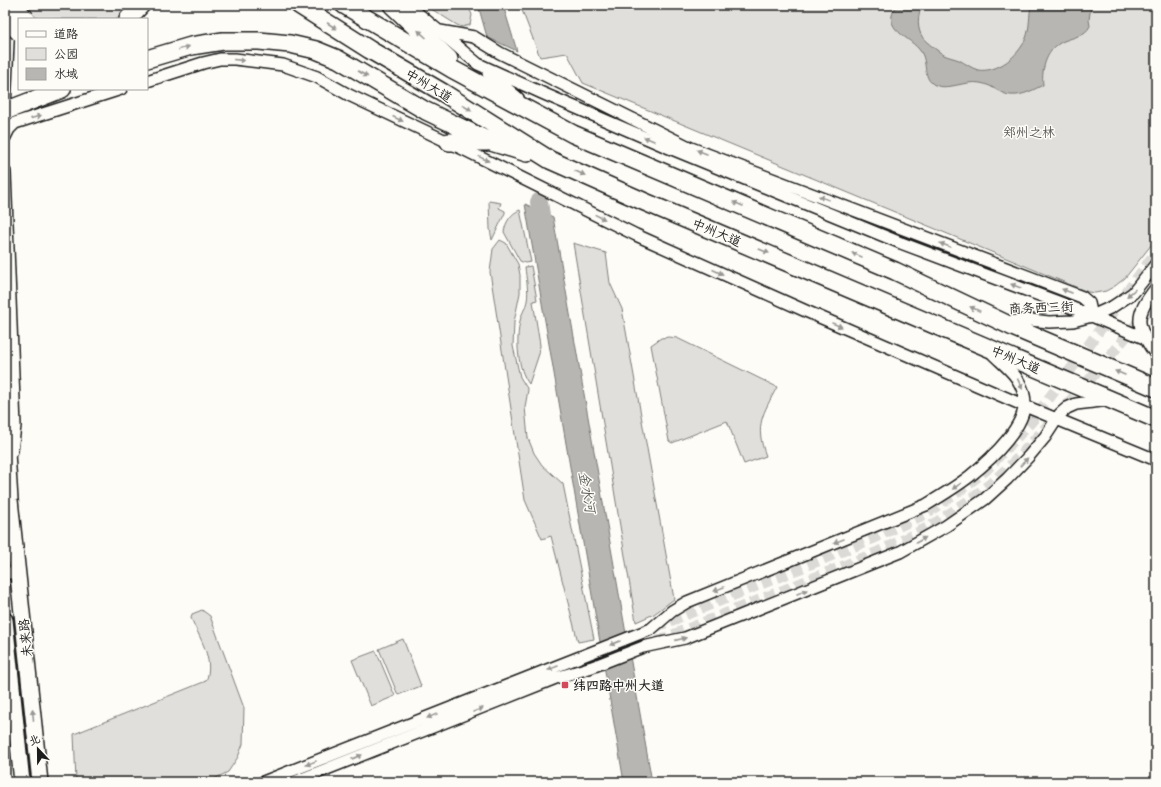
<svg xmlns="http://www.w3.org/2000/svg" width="1161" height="787" font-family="'Patrick Hand','LXGW WenKai TC',sans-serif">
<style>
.green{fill:#e0dfdb;stroke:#7e7e7c}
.water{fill:#b7b6b2;stroke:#797876}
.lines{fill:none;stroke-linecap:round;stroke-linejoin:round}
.river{stroke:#b7b6b2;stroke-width:18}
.minor-tunnel{stroke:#dbdad6;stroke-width:11;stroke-dasharray:11 5.5;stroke-linecap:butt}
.minor-casing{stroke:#1c1c1c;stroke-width:14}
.major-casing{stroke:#1c1c1c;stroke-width:18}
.highway-casing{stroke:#1c1c1c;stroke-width:20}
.minor{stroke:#fdfcf7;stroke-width:11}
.major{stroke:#fdfcf7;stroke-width:15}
.highway{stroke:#fdfcf7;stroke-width:17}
.highway-bridge-casing{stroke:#1c1c1c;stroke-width:20;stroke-linecap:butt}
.highway-bridge{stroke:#fdfcf7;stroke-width:17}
.oneway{fill:#989794}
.poi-dot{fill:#d1495b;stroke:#fdfcf7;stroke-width:1.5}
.labels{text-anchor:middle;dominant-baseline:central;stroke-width:3;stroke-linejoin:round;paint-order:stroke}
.street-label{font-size:13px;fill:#1c1c1c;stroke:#fdfcf7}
.park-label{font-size:13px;fill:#575655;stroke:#fdfcf7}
.poi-label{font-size:13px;font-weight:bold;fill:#1c1c1c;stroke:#fdfcf7;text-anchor:start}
.water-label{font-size:14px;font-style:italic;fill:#5a5a58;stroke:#fdfcf7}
</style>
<rect width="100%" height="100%" fill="#fdfcf7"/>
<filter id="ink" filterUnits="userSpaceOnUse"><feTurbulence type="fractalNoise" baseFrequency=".025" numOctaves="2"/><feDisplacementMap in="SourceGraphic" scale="8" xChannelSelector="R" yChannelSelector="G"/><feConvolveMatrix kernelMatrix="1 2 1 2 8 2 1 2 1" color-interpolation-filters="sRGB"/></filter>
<g filter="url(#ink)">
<!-- green -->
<path class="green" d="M22,5H135L116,19H38Z
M425,5H468L472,15L470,25L462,27L457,25Z
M520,5H1156V239L1125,278L1115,286L1106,291L1095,293L1088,292L583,83L567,53L540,57Z
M489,201L501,203L499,208L505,211V213L492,240L490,229Z
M520,210L531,262L525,263L520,261L504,232C505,223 511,213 520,210Z
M500,240L506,243L518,264L520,275V293L514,322L513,346L520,377L528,390L525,407L528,438L534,453L542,465L563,484L594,639L578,642L551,536L542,539L525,500L490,272L493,249Z
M573,243L606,253L610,283L622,309L674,599L654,614L636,622Z
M531,266L537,300L533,301L540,345L539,354L529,384C517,368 516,341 520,321C521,314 526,308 527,301C529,290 526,278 525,267Z
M669,337L677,338L777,387C763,414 754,425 766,456L744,464L727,421L672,443L669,441L651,345L661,338Z
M202,610L210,616L244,708L243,744L238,757L228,772L208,782H76L74,734L206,681C215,660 199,637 191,618L192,614Z
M403,639L421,686L398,695L379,649Z
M376,651L395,696L371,706L352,660Z"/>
<!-- water -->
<path class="water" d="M478,5H503L517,51L487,37Z
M897,5H922C918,15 916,28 923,38C926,42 939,52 944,55C948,57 954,58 959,60C965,63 971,68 978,70C997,73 1019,56 1026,38C1030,28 1029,16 1031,5H1091L1089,20L1090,26C1085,36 1074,37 1064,41C1047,48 1041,68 1043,85C1035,89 1026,94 1017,95C1000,97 995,85 980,83C966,80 947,91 935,85C922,79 928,62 921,52C911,36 879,30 897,5Z
M525,204L553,217L652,782H624Z"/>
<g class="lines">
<!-- river -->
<path class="river" d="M539,202L544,235"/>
<!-- minor-tunnel -->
<path class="minor-tunnel" d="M655,627L872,539L925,514L959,491L986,470L1032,421L1083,353L1156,252
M658,641L878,552L931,526L967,502L994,481L1018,458L1092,377L1156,301"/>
<defs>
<path id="minor" d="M409,5L415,11L478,64L542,93L667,147L901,243L1063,304L1156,343
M440,31L474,37L500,53L691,148L1082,297L1089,303L1092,316
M488,73L518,98
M147,81L203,63L220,59H235L283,65L317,77L349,95L465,150L636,235L808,312L1025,406L1156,460
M5,110L9,20
M5,137L9,129L15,123L121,89
M5,172L15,426L12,451
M1156,288C1134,316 1135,325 1156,355
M1006,322L1030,320L1049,322L1073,321L1092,316L1112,307L1133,293L1156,264
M5,573H18
M263,782L651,629L672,611L687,602L926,505C941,496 956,487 970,476C990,460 1031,423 1024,395C1020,376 1006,367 993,354
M294,782L556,678L592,667L643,647L685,638L900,552L946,526L985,499L1007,479L1029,456L1045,437L1060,414L1067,408L1076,404L1110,400"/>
<path id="major" d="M5,421L10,500L40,782
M5,620L22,782"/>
<path id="highway" d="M299,5L370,50L442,92L550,160L645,202L1156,419
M344,5L452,69L573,134L895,271L1015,328L1156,388
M392,5L449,59
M128,19L141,5
M147,59L191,46L223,41H259L290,44L316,50L338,59L426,111L491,142L527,153
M5,111L62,89
M449,142H487"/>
</defs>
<!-- minor casing -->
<use href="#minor" class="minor-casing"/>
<!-- major casing -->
<use href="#major" class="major-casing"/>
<!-- highway casing -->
<use href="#highway" class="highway-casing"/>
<!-- minor -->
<use href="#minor" class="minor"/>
<!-- major -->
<use href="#major" class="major"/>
<!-- highway -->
<use href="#highway" class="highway"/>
<defs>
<path id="highway-bridge" d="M13,5L26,19
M5,19L19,32"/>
</defs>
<!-- highway-bridge casing -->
<use href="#highway-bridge" class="highway-bridge-casing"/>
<!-- highway-bridge -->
<use href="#highway-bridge" class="highway-bridge"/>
</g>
<!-- one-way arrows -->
<defs><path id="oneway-solid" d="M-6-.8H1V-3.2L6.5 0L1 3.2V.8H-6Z"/></defs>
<g class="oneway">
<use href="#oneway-solid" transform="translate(332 26) rotate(33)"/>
<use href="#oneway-solid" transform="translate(422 34) rotate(-138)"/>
<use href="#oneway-solid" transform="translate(184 48) rotate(-16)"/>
<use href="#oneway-solid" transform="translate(239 60) rotate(5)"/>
<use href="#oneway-solid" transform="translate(363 74) rotate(31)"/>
<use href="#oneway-solid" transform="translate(467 108) rotate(32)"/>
<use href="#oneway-solid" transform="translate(36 117) rotate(-18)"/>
<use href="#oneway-solid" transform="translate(398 119) rotate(25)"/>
<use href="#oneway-solid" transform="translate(649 139) rotate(-157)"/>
<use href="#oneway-solid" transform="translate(702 152) rotate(-159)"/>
<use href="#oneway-solid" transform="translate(484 159) rotate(26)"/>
<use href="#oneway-solid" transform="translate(580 173) rotate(24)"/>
<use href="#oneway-solid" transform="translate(824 198) rotate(-159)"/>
<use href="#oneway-solid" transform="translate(738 204) rotate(-157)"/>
<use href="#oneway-solid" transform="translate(600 217) rotate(26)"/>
<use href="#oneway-solid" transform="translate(945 245) rotate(-159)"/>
<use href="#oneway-solid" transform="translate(764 251) rotate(23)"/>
<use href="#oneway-solid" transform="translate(857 255) rotate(-157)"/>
<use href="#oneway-solid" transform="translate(718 272) rotate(24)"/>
<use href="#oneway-solid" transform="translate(1016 286) rotate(-159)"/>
<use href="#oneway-solid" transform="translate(1067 291) rotate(-159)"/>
<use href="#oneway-solid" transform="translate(1131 293) rotate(138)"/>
<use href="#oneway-solid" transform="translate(975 309) rotate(-155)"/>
<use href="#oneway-solid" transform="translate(837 325) rotate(23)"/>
<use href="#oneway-solid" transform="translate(1120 373) rotate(-157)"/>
<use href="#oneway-solid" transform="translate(1020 384) rotate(65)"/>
<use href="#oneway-solid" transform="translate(1024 462) rotate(-47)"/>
<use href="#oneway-solid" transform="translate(957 486) rotate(145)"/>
<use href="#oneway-solid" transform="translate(921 540) rotate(-30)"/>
<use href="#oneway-solid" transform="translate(839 541) rotate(158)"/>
<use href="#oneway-solid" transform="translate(719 589) rotate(158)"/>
<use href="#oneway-solid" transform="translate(802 592) rotate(-22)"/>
<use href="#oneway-solid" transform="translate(681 639) rotate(-13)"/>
<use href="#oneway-solid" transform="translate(615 643) rotate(158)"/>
<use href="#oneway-solid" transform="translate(553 668) rotate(158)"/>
<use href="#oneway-solid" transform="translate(478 710) rotate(-22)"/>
<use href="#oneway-solid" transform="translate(33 715) rotate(-96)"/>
<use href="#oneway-solid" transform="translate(432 716) rotate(158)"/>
<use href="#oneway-solid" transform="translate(357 757) rotate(-22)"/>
<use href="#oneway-solid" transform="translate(311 763) rotate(158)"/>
</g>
</g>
<!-- markers -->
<rect class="poi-dot" x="561" y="681" width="8" height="8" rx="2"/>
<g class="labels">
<!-- street labels -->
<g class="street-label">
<text transform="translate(429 85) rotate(31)">中州大道</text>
<text transform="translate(717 232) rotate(23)">中州大道</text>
<text transform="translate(1041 307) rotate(-2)">商务西三街</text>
<text transform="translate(1016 359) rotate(23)">中州大道</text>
<text transform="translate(25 638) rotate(-96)">未来路</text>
</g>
<!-- park labels -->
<g class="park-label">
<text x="1029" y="132">郑州之林</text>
</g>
<!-- poi labels -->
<g class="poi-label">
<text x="573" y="685">纬四路中州大道</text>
</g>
<!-- water labels -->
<g class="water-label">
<text transform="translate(588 492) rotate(80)">金水河</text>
</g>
</g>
<!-- margin -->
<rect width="1161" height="787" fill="none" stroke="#fdfcf7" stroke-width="20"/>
<rect x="10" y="10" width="1141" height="767" fill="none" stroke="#1c1c1c" stroke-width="1.5" filter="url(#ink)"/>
<!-- legend -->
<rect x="18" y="18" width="130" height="72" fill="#fdfcf7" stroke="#a3a29f"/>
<rect x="26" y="31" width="20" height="6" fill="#fdfcf7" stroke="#a3a29f"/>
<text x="54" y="38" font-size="12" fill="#1c1c1c">道路</text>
<rect x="26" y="48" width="20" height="12" fill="#e0dfdb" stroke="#a3a29f"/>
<text x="54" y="58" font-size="12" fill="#1c1c1c">公园</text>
<rect x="26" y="68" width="20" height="12" fill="#b7b6b2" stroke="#a3a29f"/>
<text x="54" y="78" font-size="12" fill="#1c1c1c">水域</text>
<!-- north arrow -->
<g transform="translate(38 749) rotate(338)" stroke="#fdfcf7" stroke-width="3" paint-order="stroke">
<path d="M0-3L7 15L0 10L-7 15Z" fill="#1c1c1c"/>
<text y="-6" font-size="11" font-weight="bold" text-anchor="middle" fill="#1c1c1c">北</text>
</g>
</svg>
